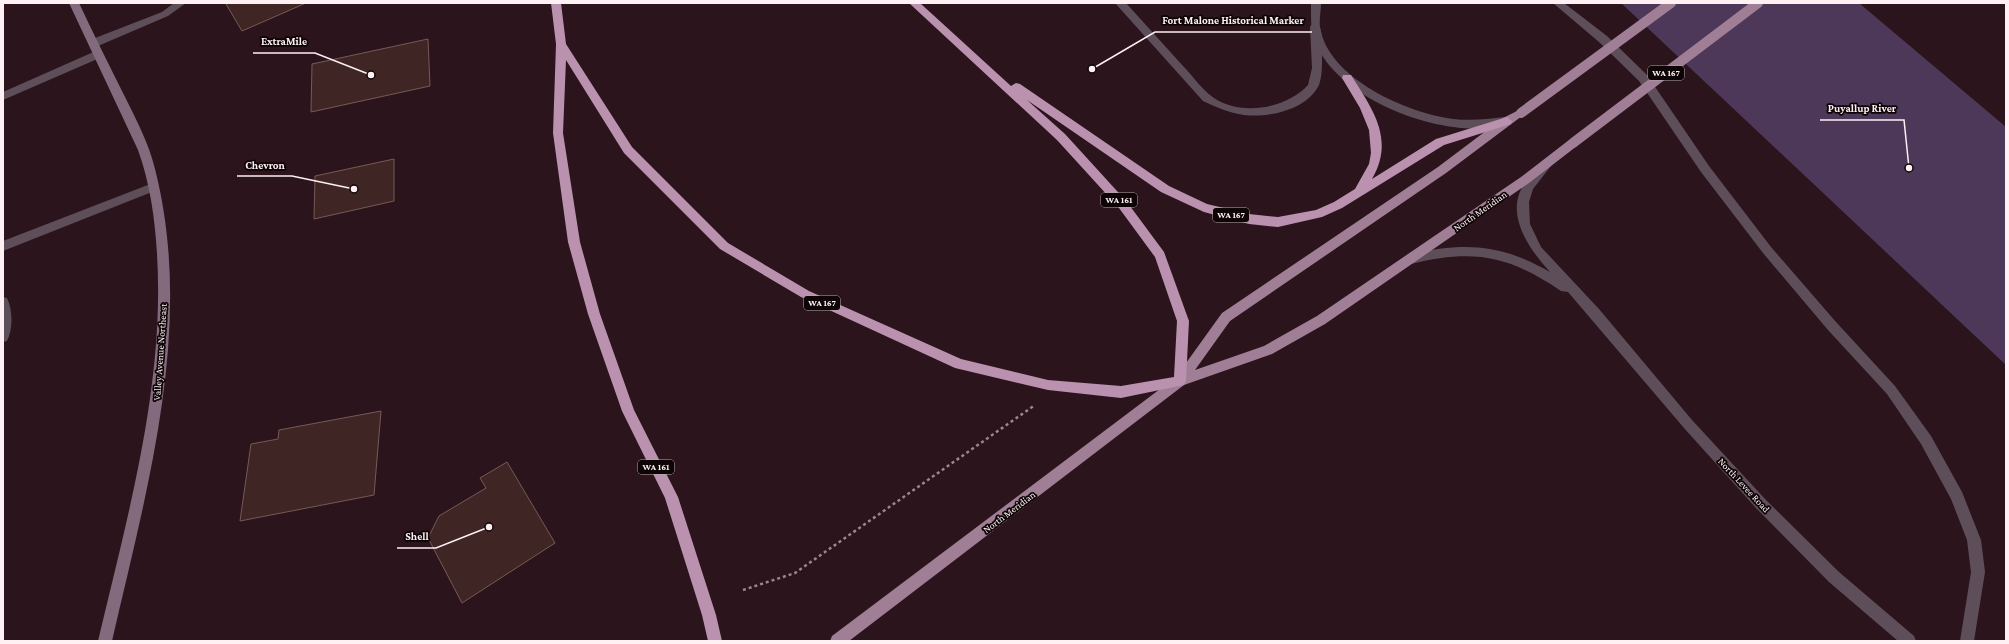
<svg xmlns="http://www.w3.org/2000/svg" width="2009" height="644" font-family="'Crimson Pro',serif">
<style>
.water{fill:#4d3859}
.building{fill:#3f2624;stroke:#765a56}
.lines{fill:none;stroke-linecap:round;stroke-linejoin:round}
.path{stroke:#9a888c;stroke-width:2.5;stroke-dasharray:3 3;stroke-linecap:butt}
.service{fill:#5e4e59;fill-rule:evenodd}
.tertiary{fill:#5e4e59;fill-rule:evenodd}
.secondary{fill:#836a7c;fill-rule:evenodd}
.primary{fill:#a07f96;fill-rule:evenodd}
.motorway{fill:#ba92af;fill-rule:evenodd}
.primary-bridge{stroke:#a07f96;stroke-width:10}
.labels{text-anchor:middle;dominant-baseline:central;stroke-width:3.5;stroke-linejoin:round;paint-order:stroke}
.shield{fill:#0d0406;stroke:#b6a9ac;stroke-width:1}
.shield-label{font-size:9px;font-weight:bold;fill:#fef0f3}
.street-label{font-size:10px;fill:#fef0f3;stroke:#0d0406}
.leader{fill:none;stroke:#fef0f3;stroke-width:1.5}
.callout-dot{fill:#fef0f3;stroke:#0d0406;stroke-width:1.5}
.callout-label{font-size:11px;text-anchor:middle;font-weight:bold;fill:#fef0f3;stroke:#0d0406;stroke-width:3.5;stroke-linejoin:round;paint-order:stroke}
</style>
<rect width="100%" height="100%" fill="#2b141b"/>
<!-- water -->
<path class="water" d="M1621,3H1859L2006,127V365Z"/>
<!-- building -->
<path class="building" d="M227,3H306L242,31L226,4Z
M428,39L430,86L311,112L312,64Z
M394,159V201L314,219L315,176Z
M381,411L374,495L240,521L251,444L278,439L279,430Z
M507,462L555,543L462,603L428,538L439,516L486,488L480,478Z"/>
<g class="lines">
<!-- path -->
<path class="path" d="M743,590L795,573L1035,405"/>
<!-- service -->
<path class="service" d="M174,3H186L168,16L98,46L94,47L89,43L90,40L162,12Z
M1115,3H1126C1145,24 1164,45 1183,66C1192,75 1200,87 1210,95C1237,117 1285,110 1308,85L1312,68L1310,27L1311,25H1319C1323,33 1322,48 1322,58C1322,66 1322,77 1319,85C1307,110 1268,118 1244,115C1229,113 1216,107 1203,101Z
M98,50L103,54L102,57L3,100V92Z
M153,183L157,184L159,187L157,190L3,251V241Z
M3,297L7,298C13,311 13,329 7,341L3,342Z"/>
<!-- tertiary -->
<path class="tertiary" d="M1311,3H1321C1321,11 1319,20 1320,27C1328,79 1408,113 1453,119C1471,121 1488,119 1505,117L1509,118L1510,121L1509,124C1451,142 1347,104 1319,50C1310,35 1311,20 1311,3Z
M1553,3H1564L1607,36L1647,75L1709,166L1771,247L1836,322L1895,386L1931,436L1962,492L1981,540L1985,572L1974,641H1960L1971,572L1967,540L1951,499L1921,444L1887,394L1828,330L1763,253L1701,172L1639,81L1599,42Z
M1546,162L1551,166L1533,189L1529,202L1530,224L1541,247L1599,309L1692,420L1766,500L1839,572L1914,636L1916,641H1898L1829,582L1756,508L1684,428L1568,292L1561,291C1508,255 1473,249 1411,264L1407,262L1405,259L1407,256L1411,254C1465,242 1502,244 1550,272C1530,250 1504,215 1524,184C1529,177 1536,170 1542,163Z"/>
<!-- secondary -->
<path class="secondary" d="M69,3H79C94,35 110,67 126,99C137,121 149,144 155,169C195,326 147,488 112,641H98C128,514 165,385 157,254C155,219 150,183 138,150Z"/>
<!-- primary -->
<path class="primary" d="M1521,109L1526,113L1446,173L1230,321L1195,370L1264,346L1317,316L1521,177L1569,140H1577L1578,143L1577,146L1529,183L1325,324L1272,354L1184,385L849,641H830L832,636L1176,377L1222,313L1438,167L1503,118Z"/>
<!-- motorway -->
<path class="motorway" d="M551,3H561L566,44L632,147L728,243L809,291L961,359L1048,380L1121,386L1174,377L1177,321L1155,257L1119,208L1057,140L909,3H920L1011,86L1016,83L1020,84L1169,186L1207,204L1249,214L1278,217L1316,210L1334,202L1355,189L1369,164L1371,153L1369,130L1360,108L1342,78L1343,75H1351C1373,110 1395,139 1372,179L1436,139L1507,117L1512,121L1511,124L1444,145L1342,208L1322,217L1278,227L1249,224L1204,212L1161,192L1027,100L1065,134L1127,202L1164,252L1189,321L1186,381L1184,385L1121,398L1048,390L955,368L801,297L720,249L624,153L566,60L563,133L580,242L600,314L634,410L678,497L716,615L722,641H708L702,615L665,498L622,411L588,314L568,242L553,133L556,44Z"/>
<!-- primary-bridge -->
<path class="primary-bridge" d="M1521,113L1671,3
M1573,143L1758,3"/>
</g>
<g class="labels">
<!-- shield labels -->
<g class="shield">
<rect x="1648" y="66" width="36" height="14" rx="3"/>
<rect x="1101" y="193" width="36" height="14" rx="3"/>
<rect x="1213" y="208" width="36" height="14" rx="3"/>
<rect x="804" y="296" width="36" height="14" rx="3"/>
<rect x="638" y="460" width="36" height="14" rx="3"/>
</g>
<g class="shield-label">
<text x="1666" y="73">WA 167</text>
<text x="1119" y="200">WA 161</text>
<text x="1231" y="215">WA 167</text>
<text x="822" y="303">WA 167</text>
<text x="656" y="467">WA 161</text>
</g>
<!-- street labels -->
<g class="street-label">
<text transform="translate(1480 211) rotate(-35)">North Meridian</text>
<text transform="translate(160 352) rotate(-86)">Valley Avenue Northeast</text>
<text transform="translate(1744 485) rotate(47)">North Levee Road</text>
<text transform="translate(1009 512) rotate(-37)">North Meridian</text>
</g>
</g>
<!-- callouts -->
<path class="leader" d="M1092 69L1155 32H1312M371 75L315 53H253M1909 168L1904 120H1820M354 189L292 176H237M489 527L436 548H397"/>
<g class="callout-dot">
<circle cx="1092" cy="69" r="4"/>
<circle cx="371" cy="75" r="4"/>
<circle cx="1909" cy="168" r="4"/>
<circle cx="354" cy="189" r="4"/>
<circle cx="489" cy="527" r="4"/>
</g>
<g class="callout-label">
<text x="1233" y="24">Fort Malone Historical Marker</text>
<text x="284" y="45">ExtraMile</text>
<text x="1862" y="112">Puyallup River</text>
<text x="265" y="169">Chevron</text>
<text x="417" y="540">Shell</text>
</g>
<!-- border -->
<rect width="2009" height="644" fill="none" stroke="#fef0f3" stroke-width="8"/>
</svg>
